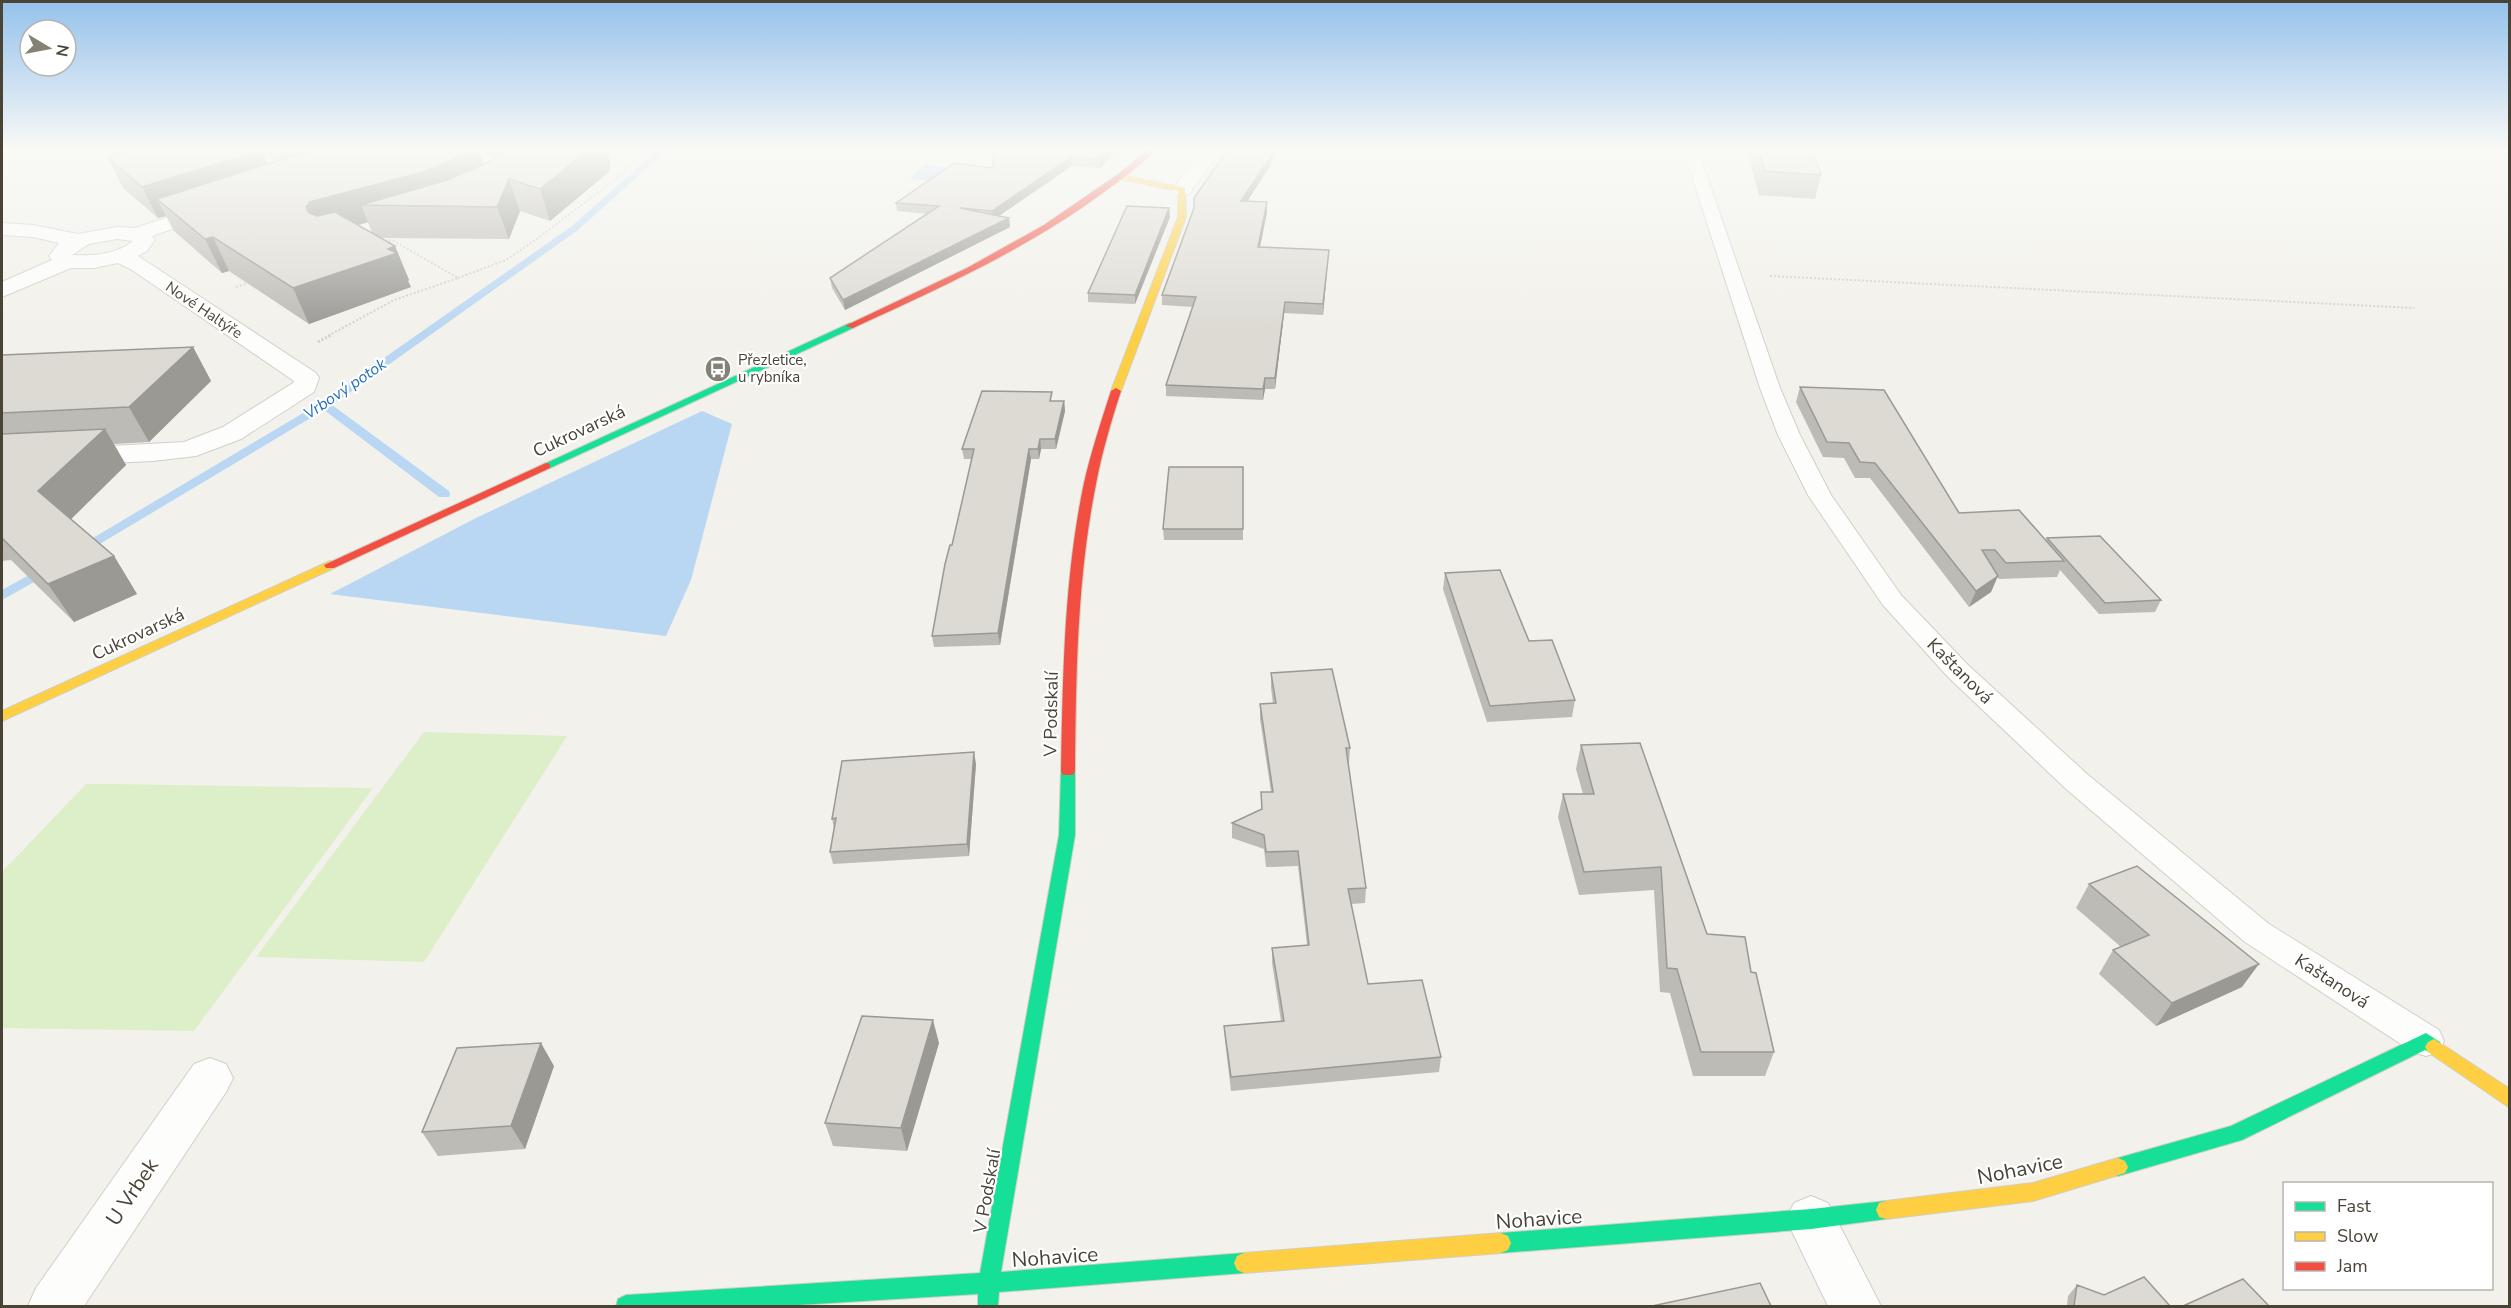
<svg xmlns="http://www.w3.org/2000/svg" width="2511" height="1308" font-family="'Nunito Sans',sans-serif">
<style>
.green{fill:#ddefc9}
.water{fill:#b9d7f3}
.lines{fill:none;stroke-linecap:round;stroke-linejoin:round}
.stream{fill:#b9d7f3;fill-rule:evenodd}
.lane-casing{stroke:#d0cfc9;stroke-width:2}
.street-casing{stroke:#d0cfc9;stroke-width:2}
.fast-casing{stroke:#d2cfc1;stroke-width:2}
.slow-casing{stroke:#d2cfc1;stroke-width:2}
.jam-casing{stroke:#d2cfc1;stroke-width:2}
.path-far1{stroke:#d2d1cb;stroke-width:2;stroke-dasharray:2 2;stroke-linecap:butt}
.path{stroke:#d2d1cb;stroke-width:3;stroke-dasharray:2 2;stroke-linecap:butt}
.lane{fill:#fdfdfc;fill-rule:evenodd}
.street{fill:#fdfdfc;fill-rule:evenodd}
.fast{fill:#16e098;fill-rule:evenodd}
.slow{fill:#ffcf43;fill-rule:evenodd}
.jam{fill:#f24e42;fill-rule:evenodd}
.wall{fill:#bdbbb5;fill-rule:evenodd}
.shaded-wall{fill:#9a9994}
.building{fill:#dcdad3;stroke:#9a9994;stroke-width:1.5}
.labels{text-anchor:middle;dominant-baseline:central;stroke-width:4.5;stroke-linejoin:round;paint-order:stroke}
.far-street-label{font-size:15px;fill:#4a4436;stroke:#fff}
.far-poi-label{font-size:15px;fill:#4a4436;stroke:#fff;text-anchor:start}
.far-water-label{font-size:16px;font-style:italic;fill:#2571bf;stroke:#fff}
.street-label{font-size:18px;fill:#4a4436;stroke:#fff}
.near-street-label{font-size:21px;fill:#4a4436;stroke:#fff}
</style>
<rect width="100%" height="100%" fill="#f2f1eb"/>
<!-- green -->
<path class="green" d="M424,732L567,736L424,962L256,957Z
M86,784H109L373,788L194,1031L2,1028V872Z"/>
<!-- water -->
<path class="water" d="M924,165L946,167L936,181L910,179Z
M702,411L732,424L691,580L666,636L330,594L476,518Z"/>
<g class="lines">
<!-- stream -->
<path class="stream" d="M660,148H669L578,230L332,405L449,491L450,494L449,497H439L324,410L83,554H73L71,551L320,403L572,226Z
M47,565L54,569L52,572L2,600V590Z"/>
<defs>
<path id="lane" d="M1683,148H1697L1780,388L1800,435L1831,495L1901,595L1968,665L2087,774L2269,924L2439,1030L2444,1041L2439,1052L2426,1056L2413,1052L2245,942L2065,788L1948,677L1883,605L1808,495L1778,435L1760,388Z"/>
<path id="street" d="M1204,148H1222L1189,194H1175L1172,190Z
M211,203L218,205L221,209L218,213L152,236L155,240L147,251L138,256L316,373L319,378L314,392L241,439L196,456L153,461L2,468V452L184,442L223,427L293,383L294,381L132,270L118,263L94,268H71L2,297V282L52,260L49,256L59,243L33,237L2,235V223L33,225L78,234L117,227L135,228ZM117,239L133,241C115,255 93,256 72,255L89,244Z
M210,1058L226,1064L233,1078L226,1092L84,1306H28L36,1288L194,1064Z
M1811,1196L1828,1203L1881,1306H1828L1786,1219L1794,1203Z"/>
<path id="fast" d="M850,323L855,326L853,328L550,468H542L540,466Z
M1068,766L1073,767L1075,771V835L1001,1272L1244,1253L1251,1256L1254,1263L1251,1270L1244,1273L999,1292L998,1306H978V1294L782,1306H616L618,1299L626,1295L980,1273L1059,835L1061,771L1063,767Z
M2426,1033L2440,1042L2443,1047L2440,1052L2434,1055L2425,1050L2242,1140L2118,1176L2111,1173L2108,1167L2111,1161L2118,1158L2231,1126Z
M1886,1201L1893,1203L1896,1210L1893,1217L1886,1219L1811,1229L1501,1253L1494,1250L1491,1243L1494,1236L1501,1233L1811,1209Z"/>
<path id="slow" d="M1121,175L1185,188L1186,217L1121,391L1116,394L1111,391L1178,217V191L1121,179Z
M330,561L334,562L336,565L334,568L2,721V711Z
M2434,1039L2510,1089V1108L2428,1052L2425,1047L2428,1042Z
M2118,1158L2125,1161L2128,1167L2125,1173L2033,1201L1886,1219L1879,1217L1876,1210L1879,1203L1886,1201L2033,1183Z
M1501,1233L1508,1236L1511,1243L1508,1250L1501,1253L1244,1273L1237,1270L1234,1263L1237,1256L1244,1253Z"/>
<path id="jam" d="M1150,148H1158C1142,164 1123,178 1104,192C1027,249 940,288 853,328L845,326L967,268L1044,225L1117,175Z
M1116,388L1121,391C1111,422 1102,452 1096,484C1077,578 1076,675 1075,771L1073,775H1063L1061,771C1063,675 1064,578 1084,483C1091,452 1101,422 1111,391Z
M546,463L550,464V468L334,568H326L324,565Z"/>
</defs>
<!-- lane casing -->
<use href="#lane" class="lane-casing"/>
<!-- street casing -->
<use href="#street" class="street-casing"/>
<!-- fast casing -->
<use href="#fast" class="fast-casing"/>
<!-- slow casing -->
<use href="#slow" class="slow-casing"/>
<!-- jam casing -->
<use href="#jam" class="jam-casing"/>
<!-- path-far1 -->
<path class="path-far1" d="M1770,276L2414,308
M458,278L506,260L537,239L617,178L646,148
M236,287L252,282
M328,336L394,300L458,278L392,240L383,243"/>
<!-- path -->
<path class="path" d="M318,342L331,335"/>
<!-- lane -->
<use href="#lane" class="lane"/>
<!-- street -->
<use href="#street" class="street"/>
<!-- fast -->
<use href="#fast" class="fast"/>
<!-- slow -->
<use href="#slow" class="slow"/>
<!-- jam -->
<use href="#jam" class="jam"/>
</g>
<!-- wall -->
<path class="wall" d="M141,148H478L483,164L491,161L494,158L480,148H610V171L550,221L520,211L509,239L381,238L395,246L409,280L408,281L411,287L309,324L229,271L222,273L174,231L166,216L158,218L123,188L108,158L115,156L114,154ZM264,155L277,161L268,164ZM368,222L372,233L359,225Z
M994,148H1120L1100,168L1072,166L998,216L1009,218L1010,227L845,310L832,288L830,278L927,214L897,211L896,203L993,168Z
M1229,148H1276L1270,166L1247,202L1267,212L1260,247L1328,260L1323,315L1284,313L1275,389H1265L1263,400L1166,396V385L1193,307L1162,305V295Z
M1746,148H1811L1821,175L1815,199L1759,195Z
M1169,208L1170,217L1135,304L1088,302V293Z
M193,347L211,381L149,442L114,444L126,465L71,519L114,556L137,594L74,622L11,560L2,561V355Z
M1800,387L1959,513L2046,540L2047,538L2161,600L2155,612L2099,614L2060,570L2057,577L1999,579L1997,577L1991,592L1969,607L1870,478H1855L1844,458L1823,457L1796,402Z
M1053,401H1064L1065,411L1056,449H1041L1039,459H1031L1000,645L934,647L932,636L972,459H964L962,449Z
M1243,467V540H1164L1163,529Z
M1445,573L1529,641L1575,700L1572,717L1487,722L1443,589Z
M1271,673L1350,748L1349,763H1348L1366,888L1365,903L1351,904L1368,984L1441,1057L1439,1072L1231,1091L1225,1041L1224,1026L1281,1021L1272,963V948L1307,945L1298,866L1266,867L1264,849L1232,838V823L1261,809V792H1271L1260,719V704H1273L1271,688Z
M1581,745L1707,934L1751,972L1774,1052L1765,1076H1693L1670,993L1660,992L1654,890L1579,895L1558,817L1563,794H1583L1576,769Z
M976,764L969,856L833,864L830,852L834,828L832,819Z
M2089,884L2242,987L2156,1026L2099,974L2113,950L2121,947L2076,908Z
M939,1043L907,1151L833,1146L825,1123Z
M554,1066L525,1149L438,1156L422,1132Z
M2077,1285L2104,1295L2170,1306H2067L2068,1296Z"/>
<!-- shaded-wall -->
<path class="shaded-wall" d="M290,148H402L300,173Z
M476,148H478L488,178L361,205L368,222L324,235L320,240L306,207L310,202Z
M591,148H610V171L550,221L540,189Z
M1111,148H1120L1100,168L1099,159Z
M1273,148H1276L1270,166L1241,211V201Z
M262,150L275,180L157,199L166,216L158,218L142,187Z
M1071,157L1072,166L993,220L992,211Z
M509,179L520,211L509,239L497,207Z
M1267,202V212L1258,257V247Z
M1169,208L1170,217L1135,304V295Z
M1009,218L1010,227L845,310L843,300Z
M213,237L229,271L222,273L205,239Z
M395,246L409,280L408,281L411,287L309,324L293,288Z
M1329,250L1328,260L1323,315V304Z
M1285,302L1284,313L1275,389V378Z
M193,347L211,381L149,442L129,407Z
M1265,378V389L1263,400V389Z
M1064,401L1065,411L1056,449L1055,439Z
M105,429L126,465L62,528L38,491Z
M1040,439L1041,449L1039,459L1038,449Z
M1029,449L1031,459L1000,645L998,633Z
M114,556L137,594L74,622L48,584Z
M1998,576L1991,592L1969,607L1976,591Z
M974,752L976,764L969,856L967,844Z
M2259,964L2242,987L2156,1026L2172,1003Z
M933,1020L939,1043L907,1151L901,1128Z
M541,1043L554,1066L525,1149L511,1126Z"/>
<!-- building -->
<path class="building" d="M141,148H258L262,150L142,187L108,158L116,156L114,154Z
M328,148H476L464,155L423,172L310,202L306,207L309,213L317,216L335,212L395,246L388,249L397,253L293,288L213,237L205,239L157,199L292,156Z
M502,148H591L540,189L509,179L497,207L361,205L447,180L491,161L503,151Z
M994,148H1111L1099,159L1071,157L992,211L960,208L1009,218L843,300L830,278L939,206L896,203L954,163L993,168Z
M1229,148H1273L1270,157L1241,201L1267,202L1258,247L1329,250L1323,304L1285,302L1275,378H1265L1263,389L1166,385L1196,297L1162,295L1194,208V198Z
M1758,148H1811L1821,175L1765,171Z
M1127,206L1169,208L1135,295L1088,293Z
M193,347L129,407L2,413V355Z
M1800,387L1884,390L1959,513L2019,510L2064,561L2006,563L1995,550H1982L1998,576L1976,591L1875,463L1860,462L1849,443L1827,442Z
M982,391L1052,392L1050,401H1064L1055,439H1040L1038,449H1029L998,633L932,636L945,564L950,545H952L974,449H962Z
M105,429L38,491L114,556L48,584L2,538V434Z
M1169,467H1243V529H1163Z
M2100,536L2161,600L2105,603L2047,538Z
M1500,570L1529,641L1552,640L1575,700L1490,706L1445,573Z
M1332,669L1350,748H1346L1366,888L1348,889L1368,984L1422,980L1441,1057L1231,1077L1224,1026L1284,1021L1272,948L1309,945L1298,851L1266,852L1264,835L1232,823L1262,809L1261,792H1273L1260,704L1276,703L1271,673Z
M1640,743L1707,934L1745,937L1751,972L1756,973L1774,1052H1701L1677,969L1667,968L1661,867L1584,872L1563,794H1594L1581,745Z
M974,752L967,844L830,852L836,818L832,819L842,761Z
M2137,866L2259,964L2172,1003L2113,950L2149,935L2089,884Z
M862,1016L933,1020L901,1128L825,1123Z
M541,1043L511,1126L422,1132L457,1048Z
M2144,1277L2170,1306H2074L2077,1285L2104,1295Z
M2243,1279L2269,1306H2183Z
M1760,1283L1771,1306H1652Z"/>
<!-- sky -->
<linearGradient id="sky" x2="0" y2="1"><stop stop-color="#95c2ec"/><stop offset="0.45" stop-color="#f9f9f6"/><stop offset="1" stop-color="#f9f9f6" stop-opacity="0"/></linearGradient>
<rect width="2511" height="331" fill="url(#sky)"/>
<!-- icons -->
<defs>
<symbol id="bus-disc" viewBox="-11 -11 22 22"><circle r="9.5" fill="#858175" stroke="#fff"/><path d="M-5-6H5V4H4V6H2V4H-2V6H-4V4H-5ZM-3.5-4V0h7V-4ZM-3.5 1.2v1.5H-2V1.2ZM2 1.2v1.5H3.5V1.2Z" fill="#fff"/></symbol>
</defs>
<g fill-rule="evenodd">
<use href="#bus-disc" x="703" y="354" width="30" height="30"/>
</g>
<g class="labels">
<!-- far-street labels -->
<g class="far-street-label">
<text transform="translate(204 310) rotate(34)">Nové Haltýře</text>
</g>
<!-- far-poi labels -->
<g class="far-poi-label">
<text x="738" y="360">Přezletice,<tspan x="738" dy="17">u rybníka</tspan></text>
</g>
<!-- far-water labels -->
<g class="far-water-label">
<text transform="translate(345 389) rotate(-34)">Vrbový potok</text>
</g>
<!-- street labels -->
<g class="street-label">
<text transform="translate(579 431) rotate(-25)">Cukrovarská</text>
<text transform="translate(138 634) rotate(-25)">Cukrovarská</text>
<text transform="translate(1960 671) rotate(45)">Kaštanová</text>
<text transform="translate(1051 714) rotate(-89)">V Podskalí</text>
<text transform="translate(2332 981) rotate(33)">Kaštanová</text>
<text transform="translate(987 1191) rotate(-80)">V Podskalí</text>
</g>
<!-- near-street labels -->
<g class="near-street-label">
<text transform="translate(2020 1169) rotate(-11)">Nohavice</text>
<text transform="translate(132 1192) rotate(-56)">U Vrbek</text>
<text transform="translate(1539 1219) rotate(-4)">Nohavice</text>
<text transform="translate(1055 1257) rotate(-4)">Nohavice</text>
</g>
</g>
<!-- border -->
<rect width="2511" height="1308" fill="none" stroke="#4a4436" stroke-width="6"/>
<!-- legend -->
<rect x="2283" y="1182" width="210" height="108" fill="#ffffff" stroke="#b7b4af" stroke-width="1.5"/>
<rect x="2295" y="1202" width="30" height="9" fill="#16e098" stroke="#b7b4af" stroke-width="1.5"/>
<text x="2337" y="1212" font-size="18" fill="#4a4436">Fast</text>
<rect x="2295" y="1232" width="30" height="9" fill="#ffcf43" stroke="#b7b4af" stroke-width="1.5"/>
<text x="2337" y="1242" font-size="18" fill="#4a4436">Slow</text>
<rect x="2295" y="1262" width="30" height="9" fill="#f24e42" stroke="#b7b4af" stroke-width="1.5"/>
<text x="2337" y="1272" font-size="18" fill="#4a4436">Jam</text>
<!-- north arrow -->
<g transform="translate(48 48) rotate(100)"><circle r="28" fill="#ffffff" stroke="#b7b4af" stroke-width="1.5"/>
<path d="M0-4.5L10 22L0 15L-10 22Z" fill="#858175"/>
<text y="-9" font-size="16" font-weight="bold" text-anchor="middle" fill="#4a4436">N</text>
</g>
</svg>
